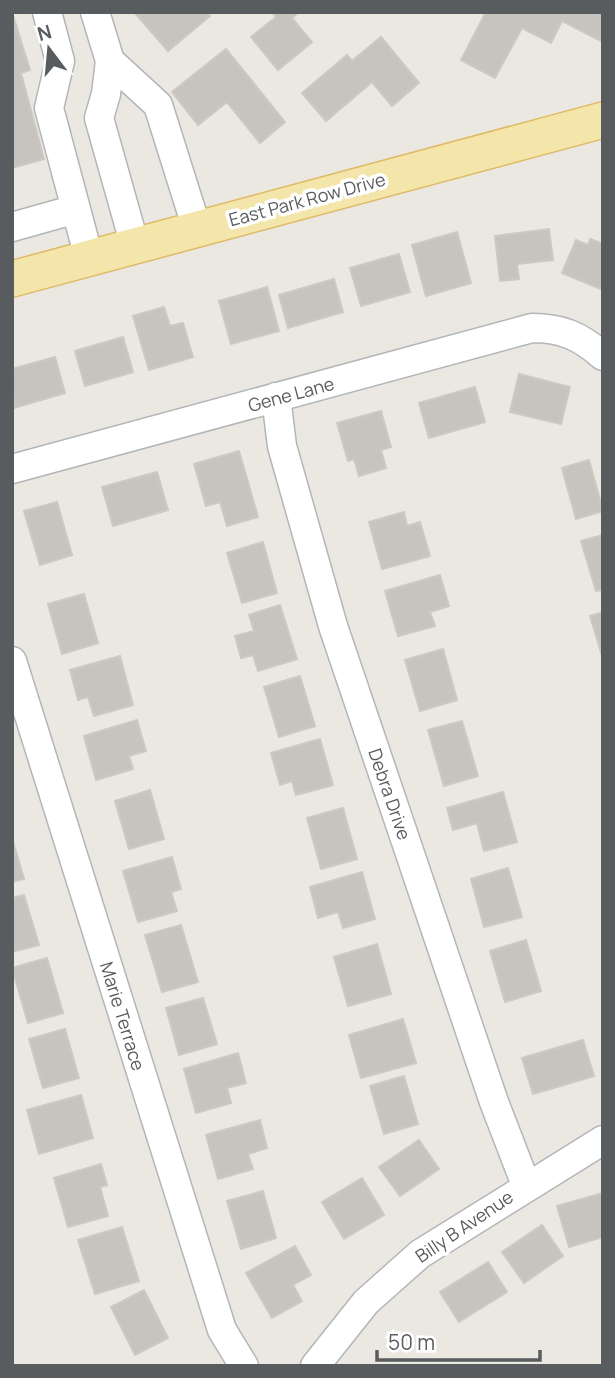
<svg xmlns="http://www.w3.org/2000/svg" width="615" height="1378" font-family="Manrope,sans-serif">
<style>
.building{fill:#c7c4bf;stroke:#cec9c0;stroke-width:2}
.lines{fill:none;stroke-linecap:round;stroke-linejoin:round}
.minor-casing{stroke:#b3b6b9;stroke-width:31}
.major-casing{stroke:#dfb964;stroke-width:38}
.minor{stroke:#fff;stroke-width:28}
.major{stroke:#f4e6ab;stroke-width:35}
.labels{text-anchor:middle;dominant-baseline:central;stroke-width:7;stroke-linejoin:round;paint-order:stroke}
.street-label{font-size:18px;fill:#595c5f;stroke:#fff}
</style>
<rect width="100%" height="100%" fill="#eae8e0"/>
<!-- building -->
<path class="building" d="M12,12L30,70L21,73L44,159L12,168Z
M134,12H206L210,16L168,51Z
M272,12H299L292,18L312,42L278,70L251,37L276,17Z
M486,12H603V42L562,21L551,43L522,28L495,78L461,60Z
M381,37L419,83L392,106L372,82L326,121L302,93L347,55L352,61Z
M226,49L285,122L260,143L227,102L198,125L172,92Z
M549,229L553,260L517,264L519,279L500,281L495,236Z
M457,232L471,283L426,296L412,245Z
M590,239L603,244V290L562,273L576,240L588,245Z
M399,254L410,292L361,306L350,268Z
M334,279L343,312L288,328L279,295Z
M267,287L279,331L231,344L219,301Z
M164,307L170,326L183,323L193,357L149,370L133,316Z
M123,337L133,372L85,386L75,351Z
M55,357L65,393L14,408L12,369Z
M519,374L570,387L561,424L510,412Z
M475,387L485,422L429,438L419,403Z
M381,411L391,447L381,450L386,468L359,476L354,459L348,461L337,423Z
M239,451L258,517L227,526L220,502L206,506L194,464Z
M589,460L603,511L576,519L562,468Z
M157,472L168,510L113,526L102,487Z
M57,502L72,555L40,565L24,511Z
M404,512L407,526L420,522L430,556L382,569L369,522Z
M603,535V590L596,591L581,541Z
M263,542L277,593L242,603L227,553Z
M440,575L449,606L430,612L435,626L398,636L385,591Z
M84,594L98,643L62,654L48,604Z
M280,605L297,659L258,671L253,655L241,658L235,636L254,631L249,615Z
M603,612V659L590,616Z
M443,649L457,700L420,711L405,660Z
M120,656L133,705L94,716L88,697L78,700L70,670Z
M300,676L315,726L279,737L264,687Z
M137,720L146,751L129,756L133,769L96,780L84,736Z
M462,721L478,776L444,786L428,730Z
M320,739L333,785L296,795L292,781L280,785L271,753Z
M150,790L164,839L129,849L115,801Z
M503,792L517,842L484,851L477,823L453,830L447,808Z
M343,808L357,859L321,869L307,818Z
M12,838L24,879L12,882Z
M172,857L181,889L171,892L177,911L138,922L123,871Z
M508,868L522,917L484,927L471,879Z
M362,872L375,919L343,928L338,912L318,918L310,887Z
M24,895L39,945L12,952V898Z
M181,925L198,982L162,992L145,935Z
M526,940L541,991L505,1002L490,951Z
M377,944L391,994L348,1006L334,957Z
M47,958L63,1013L28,1023L12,968Z
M203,998L217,1044L179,1055L166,1008Z
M403,1019L416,1063L361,1078L349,1035Z
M65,1029L79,1078L43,1088L29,1039Z
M583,1040L594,1076L533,1094L522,1058Z
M238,1053L246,1083L227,1088L231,1103L196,1113L184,1069Z
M404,1076L418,1124L384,1134L370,1086Z
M81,1095L93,1138L39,1154L27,1110Z
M260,1120L267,1148L248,1154L253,1169L218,1179L206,1135Z
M419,1140L439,1169L400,1196L379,1167Z
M101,1164L107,1185L100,1187L108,1216L68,1227L54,1178Z
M362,1178L384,1215L344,1239L322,1202Z
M263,1191L276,1238L241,1249L227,1201Z
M603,1193V1237L569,1247L557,1206Z
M542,1225L563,1256L524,1283L502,1252Z
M122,1227L139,1281L95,1294L78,1240Z
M295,1246L311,1275L293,1285L302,1301L272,1318L246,1273Z
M488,1262L507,1292L459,1322L440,1292Z
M144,1290L168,1338L135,1355L111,1307Z"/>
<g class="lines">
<defs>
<path id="minor" d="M47,12L60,61L49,108L89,258
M95,12L110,61L106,94L99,118L135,246
M110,61L158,105L197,229
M12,227L76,209
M276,397L282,446L333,626L494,1102L526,1185
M12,469L532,328C562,328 580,336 603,356
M12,661L222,1330L244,1366
M315,1366L366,1302L420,1254L603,1140"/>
<path id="major" d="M12,279L603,120"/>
</defs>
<!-- minor casing -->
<use href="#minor" class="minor-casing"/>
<!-- major casing -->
<use href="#major" class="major-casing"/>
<!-- minor -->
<use href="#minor" class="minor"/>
<!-- major -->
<use href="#major" class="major"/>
</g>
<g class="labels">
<!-- street labels -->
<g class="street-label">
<text transform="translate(307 199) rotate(-15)">East Park Row Drive</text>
<text transform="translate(291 394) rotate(-15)">Gene Lane</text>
<text transform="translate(390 794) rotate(71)">Debra Drive</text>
<text transform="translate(123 1016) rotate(73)">Marie Terrace</text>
<text transform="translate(464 1226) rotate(-34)">Billy B Avenue</text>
</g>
</g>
<!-- border -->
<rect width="615" height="1378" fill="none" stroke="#595c5f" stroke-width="28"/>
<!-- north arrow -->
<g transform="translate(49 49) rotate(344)" stroke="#ffffff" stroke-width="5" paint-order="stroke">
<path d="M0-5L12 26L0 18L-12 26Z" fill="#595c5f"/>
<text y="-10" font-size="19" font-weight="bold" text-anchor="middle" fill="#595c5f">N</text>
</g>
<!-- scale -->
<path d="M377 1350v10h163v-10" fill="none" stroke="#595c5f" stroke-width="3.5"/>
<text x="388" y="1350" font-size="21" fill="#595c5f" stroke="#ffffff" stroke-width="5" paint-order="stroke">50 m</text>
</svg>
